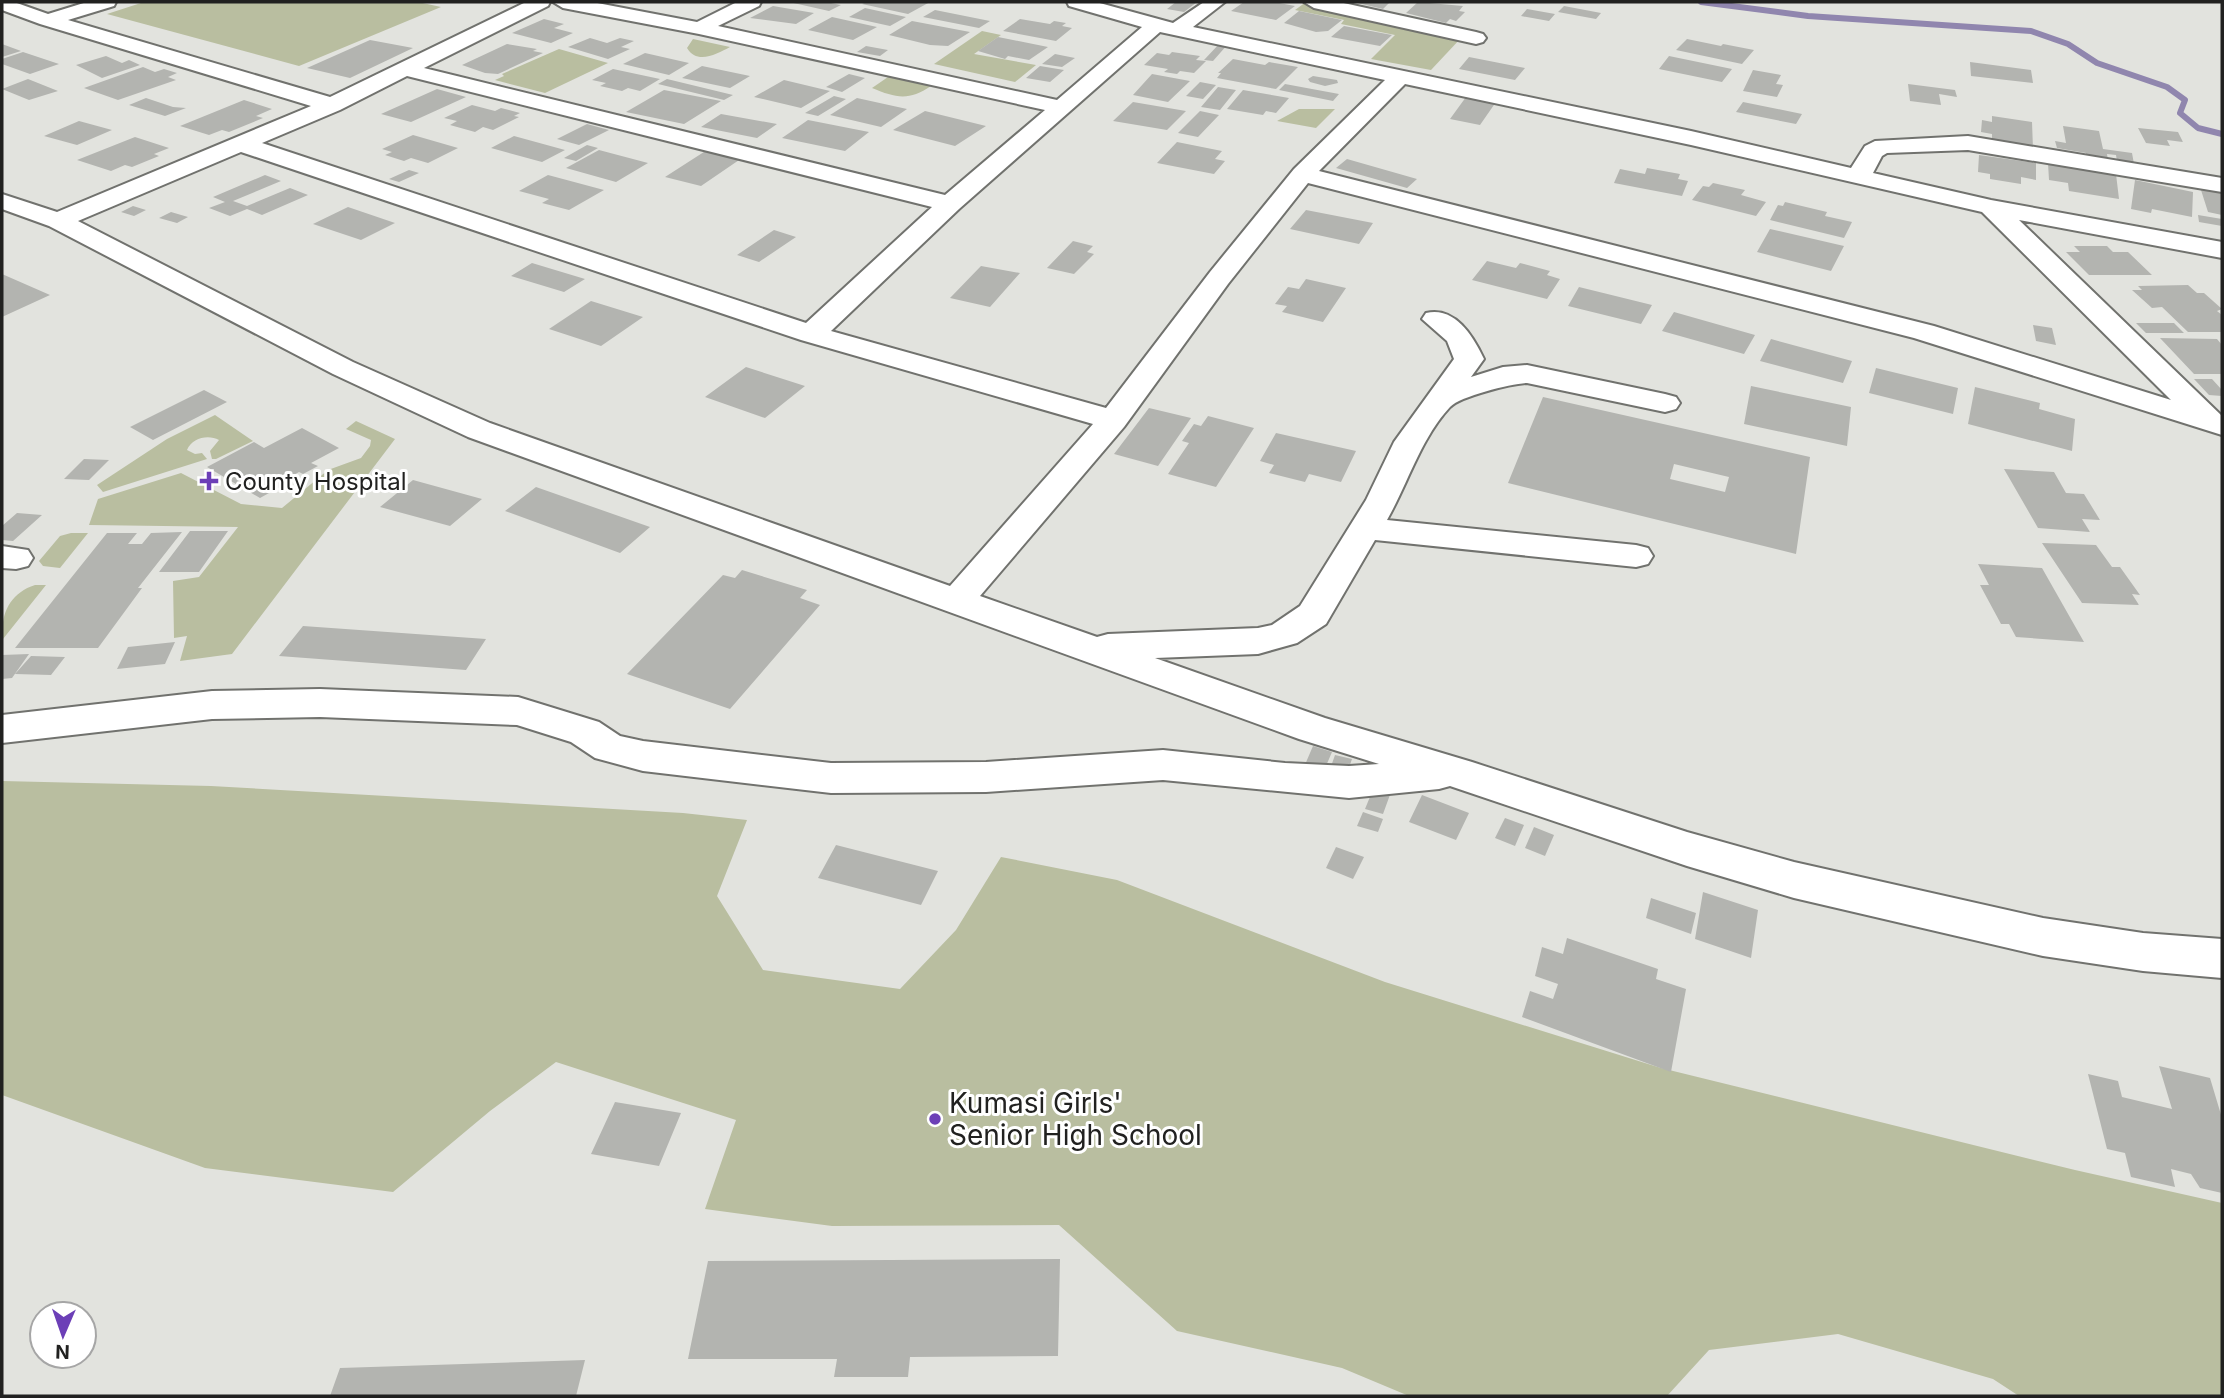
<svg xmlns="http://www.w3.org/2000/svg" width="2224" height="1398" font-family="Inter,sans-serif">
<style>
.green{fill:#b9bea0}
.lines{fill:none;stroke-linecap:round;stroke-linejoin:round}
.stream{stroke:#9086ae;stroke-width:6}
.building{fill:#b3b4b0;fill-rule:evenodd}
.minor-casing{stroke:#71726e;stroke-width:4}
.minor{fill:#fff;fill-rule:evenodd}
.poi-dot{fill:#6c3fb7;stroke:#fff;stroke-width:2.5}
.labels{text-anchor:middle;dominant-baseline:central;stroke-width:6;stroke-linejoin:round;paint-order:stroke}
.poi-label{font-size:24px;fill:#212120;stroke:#fff;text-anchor:start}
.near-poi-label{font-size:28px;fill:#212120;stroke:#fff;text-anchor:start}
</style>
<rect width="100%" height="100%" fill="#e2e3de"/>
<!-- green -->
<path class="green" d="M144,2H418L441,7L299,66L107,14Z
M1306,2L1461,38L1431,70L1371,59L1395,35L1341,24L1344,20L1295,10Z
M982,31L1001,35L974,54L1036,65L1015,82L934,64Z
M693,39L730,47C717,54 697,65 687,48Z
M559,49L608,63L545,93L495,80L504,76L502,74Z
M888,77L931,86C909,101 896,98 872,88Z
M1299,109H1335L1316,128L1277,121Z
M215,415L253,441L216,459H212L210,451L219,440C208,434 192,438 187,450L195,454L202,453L207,459L103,492L97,485L167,439Z
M356,421L395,439L232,654L180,661L187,636L174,638L173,581L199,577L238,527L89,525L98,499L181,473L241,504L282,508L328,470L361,458L370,446L371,440L346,429Z
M71,533H88L60,568L43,566L39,561L60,536Z
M35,585H46L3,639C0,614 10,593 35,585Z
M2,781L211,786L683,813L747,820L717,896L763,970L900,989L956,930L1001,857L1117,880L1385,982L1661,1068L2075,1170L2222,1203V1396H2019L1993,1379L1838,1334L1709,1350L1667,1396H1409L1342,1368L1177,1331L1059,1225L832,1226L705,1209L736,1120L556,1062L490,1111L393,1192L205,1168L2,1095Z"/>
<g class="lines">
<!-- stream -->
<path class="stream" d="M1701,2L1808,16L2031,31L2068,44L2097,63L2167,87L2185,100L2180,113L2198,128L2222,134"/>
</g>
<!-- building -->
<path class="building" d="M789,2H826L841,5L829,11Z
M867,2H930L908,14L862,4Z
M1176,2H1197L1184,12L1167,9Z
M1244,2H1274L1295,6L1276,20L1231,11Z
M1353,2H1390L1383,9Z
M1418,2L1463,6L1459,11L1465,12L1456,21L1450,19L1446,23L1406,13Z
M773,6L814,13L796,24L750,18Z
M1564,6L1601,13L1596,19L1558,12Z
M865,8L906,17L890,26L849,17Z
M1527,9L1555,14L1549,21L1521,16Z
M935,10L990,21L979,28L923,17Z
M1299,11L1342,20L1328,31L1316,32L1284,23Z
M832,17L877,27L853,40L808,30Z
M544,19L564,24L554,28L573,33L551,43L512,33Z
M1020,19L1050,24L1054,21L1066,23L1062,26L1072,28L1056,41L1003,31Z
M912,21L970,32L948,46L930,45L889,35Z
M1344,26L1392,35L1380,46L1331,37Z
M998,37L1048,47L1029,60L1008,56L1005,59L978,51Z
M590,38L607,43L620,38L634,41L621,47L630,49L608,59L568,47Z
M1687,39L1721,46L1723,44L1754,50L1742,64L1676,50Z
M370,40L413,48L350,78L307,68Z
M1220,43L1228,44L1213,61L1204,60Z
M2,44L21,51L2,57Z
M507,44L537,49L533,51L543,53L498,74L485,73L462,65Z
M866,46L888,50L880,56L857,52Z
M23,52L59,64L30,74L2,64V59Z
M1172,52L1200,56L1196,60L1206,61L1194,73L1180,71L1177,74L1164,72L1168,69L1144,65L1157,53L1169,55Z
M645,53L689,63L669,75L623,64Z
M1055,54L1075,58L1062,67L1042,64Z
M106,56L122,63L129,60L140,65L102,78L76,65Z
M1669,56L1732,69L1722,82L1659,69Z
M1469,57L1525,68L1515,80L1459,69Z
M1233,59L1265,65L1269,62L1298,67L1276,89L1217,78L1221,73H1218Z
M1970,62L2031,70L2033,83L1971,76Z
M702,66L750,76L730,88L682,78Z
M1040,66L1064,70L1050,82L1026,78Z
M143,67L155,72L164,69L177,73L168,77L176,80L118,100L84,88Z
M613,69L660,79L640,91L628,88L622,91L600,86L606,83L592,80Z
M1753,70L1781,75L1776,84L1783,85L1777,97L1743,91Z
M849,74L865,78L842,92L826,87Z
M1152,74L1190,81L1168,102L1133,95Z
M1313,76L1337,80L1338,83L1325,86L1310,82L1308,79Z
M28,79L58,91L29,100L2,89Z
M667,79L733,95L724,100L658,84Z
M784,80L830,91L801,108L754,97Z
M1200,82L1216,85L1203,99L1186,96Z
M1285,84L1339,94L1333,101L1279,90Z
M1908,84L1955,90L1957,97L1939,94L1941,105L1910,101Z
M1218,87L1236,90L1220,110L1201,107Z
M437,89L466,97L411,122L381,114Z
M664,90L721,101L684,124L626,112Z
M1243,90L1289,98L1276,113L1266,111L1263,115L1227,109Z
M834,96L846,99L818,116L805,113Z
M1466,97L1496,102L1480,125L1450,119Z
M146,98L173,107L186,108L165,116L129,105Z
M857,98L907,109L881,127L830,115Z
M244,100L272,109L256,116L263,118L229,132L222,130L209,135L180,126Z
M1133,102L1186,111L1167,130L1113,121Z
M1743,102L1802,114L1796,124L1736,112Z
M472,105L495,111L501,108L520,113L514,116L519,117L493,130L483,127L475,132L450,125L457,121L444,118Z
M925,111L986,126L955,146L893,130Z
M1200,111L1219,115L1198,137L1178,133Z
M721,114L777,124L757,138L701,127Z
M1992,116L2032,122L2033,149L1992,142V134L1981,132L1982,120L1992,122Z
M808,120L869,132L845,151L782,138Z
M79,121L112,130L77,145L44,136Z
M587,124L609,130L579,145L557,139Z
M2063,126L2099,131L2103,149L2132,153L2134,164L2117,161L2116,155L2107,154L2108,160L2086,156V153L2057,148L2055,141L2066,143Z
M2138,128L2178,132L2183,142L2167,140L2170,146L2146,143Z
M413,135L458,148L428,163L411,158L404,161L385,155L392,152L382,149Z
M514,136L565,150L542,162L491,148Z
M135,137L169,148L154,154L159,156L132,167L125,165L111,171L77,160Z
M1177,142L1222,151L1215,159L1225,161L1214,174L1157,163Z
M587,145L598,148L576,161L564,158Z
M599,150L648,163L616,182L566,168Z
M707,150L742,158L701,186L665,177Z
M1979,155L2036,163V180L2021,177V184L1990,179V174L1978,172Z
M1347,159L1417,179L1407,188L1336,168Z
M2048,163L2116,174L2119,199L2069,191L2068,183L2049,180Z
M1647,168L1680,174L1678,179L1688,181L1682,196L1614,183L1620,169L1645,174Z
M409,170L419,173L399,182L389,179Z
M265,175L281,181L233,201L247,206L290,188L308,195L262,215L247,209L230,216L209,208L225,202L213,197Z
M548,175L604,190L569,210L542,203L549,199L519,191Z
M2135,180L2193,192L2192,217L2152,209L2151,213L2131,209Z
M1713,183L1745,190L1741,195L1766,202L1756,216L1692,200L1703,186L1709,187Z
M2201,190L2222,193V215L2208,212Z
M1785,202L1827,212L1825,216L1852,222L1844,238L1770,220L1778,205L1783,206Z
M133,206L146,210L134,216L121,212Z
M348,207L395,223L361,240L313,224Z
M1306,210L1373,223L1359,244L1290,229Z
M171,212L188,217L177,223L159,218Z
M2198,215L2222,219V226L2199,222Z
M1770,229L1844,246L1831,271L1757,252Z
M774,230L796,237L759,262L737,255Z
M1073,241L1093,246L1087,252L1094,254L1074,274L1047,268Z
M2074,246H2107L2113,252H2128L2152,275H2089L2066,252H2080Z
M1487,261L1516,268L1520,263L1550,271L1547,275L1560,279L1547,299L1472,280Z
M532,263L585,279L564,292L511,276Z
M981,266L1020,273L990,307L950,298Z
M2,274L50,295L2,317Z
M1306,279L1346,288L1323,322L1282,312L1287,306L1275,304L1288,287L1299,289Z
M2188,285L2197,293H2204L2222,309L2217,311L2222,315V332H2188L2162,307L2152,308L2132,290H2142L2138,286Z
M1579,287L1652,305L1641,324L1568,306Z
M591,301L643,317L601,346L549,329Z
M1674,312L1755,335L1744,354L1662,331Z
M2136,323H2174L2184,333H2146Z
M2033,325L2052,328L2056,345L2036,341Z
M2160,338L2217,339L2222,345V374H2194Z
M1771,339L1852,361L1843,383L1760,361Z
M746,367L805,386L765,418L705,397Z
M1876,368L1958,388L1953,414L1869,393Z
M2194,379H2212L2222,390V396L2209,395Z
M1751,386L1851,407L1847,446L1744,424Z
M1975,387L2040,403L2039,409L2075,419L2072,451L1968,424Z
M204,390L227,402L153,440L130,427Z
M1543,397L1810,457L1796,554L1508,483ZM1674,464L1729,477L1725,492L1670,479Z
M1149,408L1191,418L1158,466L1114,454Z
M1208,416L1254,428L1216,487L1168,474L1189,443L1182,441L1194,424L1201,426Z
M302,428L339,448L311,463L318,466L303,474L299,472L292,476L296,478L260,498L207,467L254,442L264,448Z
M1276,433L1356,451L1341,482L1309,474L1305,482L1269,473L1274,465L1260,461Z
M84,459L109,460L89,480L64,479Z
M2004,469L2054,472L2066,493L2084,494L2100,520L2082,519L2090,532L2038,528Z
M413,480L482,499L450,526L380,507Z
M536,487L650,527L620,553L505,511Z
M17,513L42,515L13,541L2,540V526Z
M190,531H228L199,572H159Z
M182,532L138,588H142L98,648H15L107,533H137L128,544H142L151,533Z
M2042,543L2096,545L2112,567H2120L2140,595L2132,594L2139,605L2082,603Z
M1978,564L2042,568L2084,642L2016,637L2009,624H2001L1980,585H1989Z
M742,570L807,590L800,598L820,605L730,709L627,674L723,575L735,578Z
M303,626L486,639L466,670L279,656Z
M175,642L165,664L117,669L128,647Z
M29,654L12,678L2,679V655Z
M31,656L65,657L51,675L15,674Z
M1313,746L1332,752L1323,773L1304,767Z
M1335,755L1352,759L1345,779L1328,775Z
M1374,787L1391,792L1383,814L1365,809Z
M1422,795L1469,813L1456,840L1409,822Z
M1363,812L1383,819L1378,832L1357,826Z
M1505,818L1524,825L1515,846L1495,838Z
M1534,827L1554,835L1545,856L1525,848Z
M836,845L938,871L921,905L818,878Z
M1336,847L1364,857L1353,879L1326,868Z
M1703,892L1758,910L1751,958L1695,939Z
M1651,898L1696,913L1691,934L1646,918Z
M1567,938L1658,969L1656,979L1686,989L1671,1072L1522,1017L1530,991L1553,999L1558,984L1535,976L1542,947L1563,954Z
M2159,1066L2210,1078L2222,1118V1193L2200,1188L2191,1174L2171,1169L2175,1187L2131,1177L2125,1153L2107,1149L2088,1074L2118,1081L2122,1097L2172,1109Z
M615,1102L681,1113L659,1166L591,1154Z
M1060,1259L1058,1356L910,1357L908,1377H834L837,1359H688L708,1261Z
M585,1360L576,1396H330L340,1368Z"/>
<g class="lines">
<defs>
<path id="minor" d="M2,2H14L48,14L87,2H116L114,6L68,20L330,97L526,2H550L548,6L424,68L945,195L1045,110L699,34L563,8L553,2H592L697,22L737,2H761L759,6L718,26L1057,100L1142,27L1069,6L1067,2H1096L1173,23L1204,2H1225L1193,27L1691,131L1851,168L1865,146L1875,141L1968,136L2222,178V192L1968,150L1887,153L1882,156L1873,173L1991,200L2222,242V258L2019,220L2222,416V435L1914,338L1308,183L1228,284L1124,427L980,596L1097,637L1108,634L1258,628L1272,625L1300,606L1366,500L1394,442L1454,359L1447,341L1422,319L1426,313C1455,306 1473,336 1484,359L1471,377L1503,367L1527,365L1665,394L1676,397L1680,403L1676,409L1665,412L1527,383C1511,384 1461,396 1450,407C1421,438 1408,483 1387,520L1636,545L1648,548L1653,556L1648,564L1636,567L1375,540L1326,624L1297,643L1258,654L1155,658L1325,718L1472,762L1687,832L1794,862L2043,918L2143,933L2222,939V978L2143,971L2043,956L1794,898L1687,866L1450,786L1439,789L1349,798L1163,780L986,792L831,793L643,771L595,758L571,742L517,725L320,717L212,719L2,743V715L212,691L320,689L518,697L599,722L620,736L643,741L831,763L986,762L1163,750L1285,763L1349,766L1379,764L1299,739L468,437L333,374L49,226L2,209V194L57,212L311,106L40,24L2,10ZM1160,32L1385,80L1294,169L1210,272L1106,408L831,331L959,209ZM407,76L932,207L806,323L262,143L340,110ZM1405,84L1691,145L1982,212L2171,400L1934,326L1319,171ZM241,152L801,340L1093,424L950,586L490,423L353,362L78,221Z
M1304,2H1339L1476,32L1483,34L1486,38L1483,42L1476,44L1314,8Z
M2,546L28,550L33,558L28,566L16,569L2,568Z"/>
</defs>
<!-- minor casing -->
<use href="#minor" class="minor-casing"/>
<!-- minor -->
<use href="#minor" class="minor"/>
</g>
<!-- markers -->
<g class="poi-dot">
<path d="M205.5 470.5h7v7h7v7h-7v7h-7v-7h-7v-7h7z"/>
<circle cx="935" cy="1119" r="7"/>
</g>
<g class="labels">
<!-- poi labels -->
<g class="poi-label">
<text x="225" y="481">County Hospital</text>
</g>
<!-- near-poi labels -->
<g class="near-poi-label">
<text x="949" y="1103">Kumasi Girls'<tspan x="949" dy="32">Senior High School</tspan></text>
</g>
</g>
<!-- border -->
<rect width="2224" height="1398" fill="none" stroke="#212120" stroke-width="7"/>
<!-- north arrow -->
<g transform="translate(63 1335) rotate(182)"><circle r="33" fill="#ffffff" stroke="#a6a6a6" stroke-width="2"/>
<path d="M0-5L12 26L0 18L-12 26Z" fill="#6c3fb7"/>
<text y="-10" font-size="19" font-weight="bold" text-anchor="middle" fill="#212120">N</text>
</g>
</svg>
